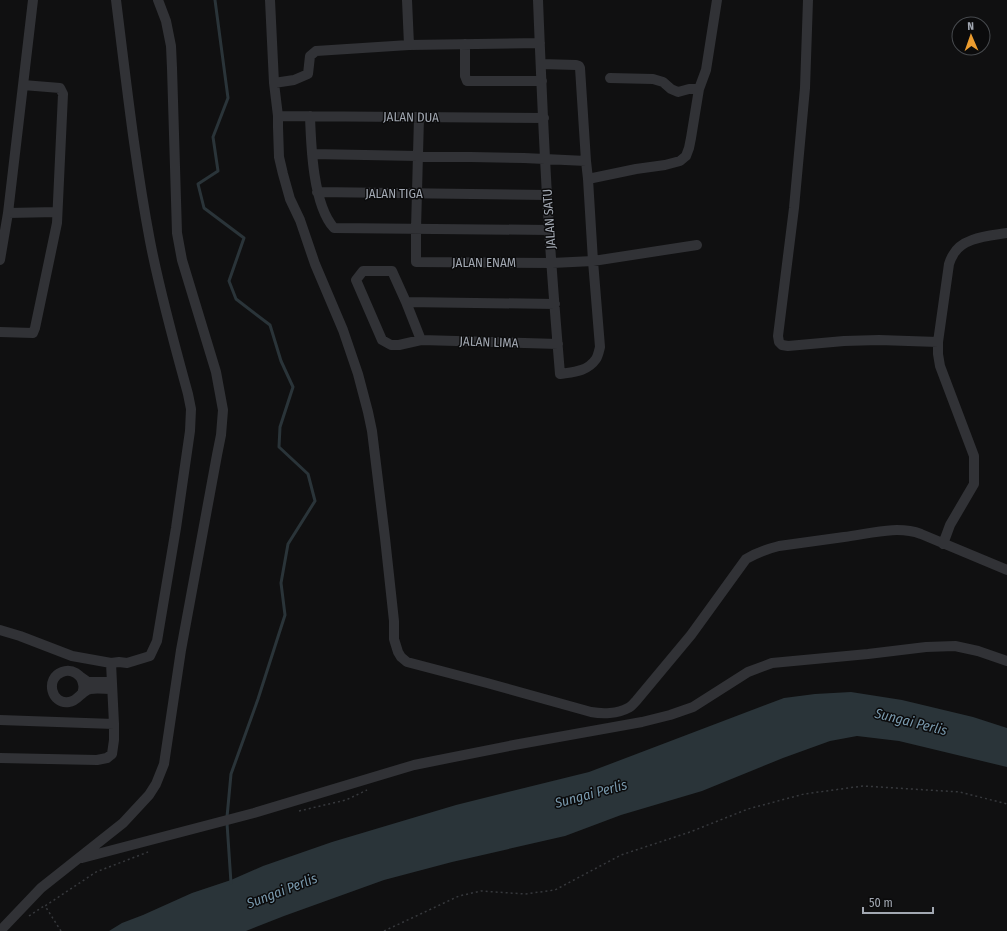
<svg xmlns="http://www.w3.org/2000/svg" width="1007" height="931" font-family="'Fira Sans Condensed',sans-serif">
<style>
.water{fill:#2a3439}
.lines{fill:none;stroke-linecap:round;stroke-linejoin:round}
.stream{stroke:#2a3439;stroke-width:3}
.path{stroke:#37393d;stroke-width:1.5;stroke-dasharray:2 3;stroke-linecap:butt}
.minor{stroke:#313236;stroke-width:10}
.labels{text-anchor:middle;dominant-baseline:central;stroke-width:3;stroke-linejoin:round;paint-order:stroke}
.street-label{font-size:13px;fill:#a2a8b2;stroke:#0b0b0c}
.water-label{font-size:14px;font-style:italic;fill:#7999ad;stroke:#0b0b0c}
</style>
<rect width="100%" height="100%" fill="#101011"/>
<!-- water -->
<path class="water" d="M851,692L902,700L973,717L1007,728V767L899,741L857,736L830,741L783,758L702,791L621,815L565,836L452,862L384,880L284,916L246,931H109L122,923L143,915L192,893L231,880L263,866L332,842L456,805L589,772L784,698L815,694Z"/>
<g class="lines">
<!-- stream -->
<path class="stream" d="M215,0L228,98L213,137L218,171L198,184L204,208L244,238L229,281L236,299L270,325L281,361L293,387L280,427L279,447L308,474L315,501L288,544L281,583L285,615L258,699L231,774L227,817
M227,823L231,883"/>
<!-- path -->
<path class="path" d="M299,811L346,800L367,790
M29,916L44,906
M61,931L45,906L96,872L148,852
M384,931L459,896L481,891L525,894L555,890L621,855L690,832L748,809L804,794L863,786L960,792L1007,804"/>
<!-- minor -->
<path class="minor" d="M270,0L274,83L278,116V127L279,157L283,174L290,199L300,220L315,264L343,330L358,374L368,412L372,431L385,538L394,621V639L398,652L401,657L407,662L487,683L591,712C602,714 618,714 628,708C631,707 633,704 636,701L691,635L746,559C756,553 767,549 779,546C801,543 823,540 844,537C869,534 897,525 921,534L1007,570
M407,0L409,45
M538,0C541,76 544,152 549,228C552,277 556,325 560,374C573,372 587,372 596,359C598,356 599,351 600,347L593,261L588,179L586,161L580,68L579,66L576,65L541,64
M808,0L805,88L794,208L778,336L779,342L782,345L788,346L844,341L879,340L938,342
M465,44V76L467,81H542
M610,78L653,79L663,82L671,89L678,92L689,89H699
M274,83L294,80L308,74L310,56L316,51L409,45L540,43
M278,116L544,118
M310,116C311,146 313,205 334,228L549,230
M419,117L416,229V262L552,263L593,261L697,245
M312,154L524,158L586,161
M588,179L636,169L665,165L680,161L686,156L689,148L691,138L699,89L706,70L717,0
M317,192L547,195
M8,213L57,212
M0,260L8,213L33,0
M406,302L421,340
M555,304L406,302L392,271H363L356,280L382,340L391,345H399L421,340L558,344
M0,332L33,333L35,328L57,223L63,94L60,88L23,85
M943,544L950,525L974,484V456L971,448L940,366L938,354V342L949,264C950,261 951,258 953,255C962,237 990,236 1007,233
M0,630L20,636L72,656L111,663L119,662L127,663L150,656L157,641L176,528L190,431L191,409L188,394C174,343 160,293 150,241C135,162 126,80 116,0
M81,677L88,682H112
M82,694C83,691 84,687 83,684C82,675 72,668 62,672C45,678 51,705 69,702C78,701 81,691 90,689C97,688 105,689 112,689
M0,720L114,724
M0,758L97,760L107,758L112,754L114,740V724L111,663
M82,858L254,813L414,765L514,745L642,722L670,715L693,707L748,672L772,663L868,654L926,647L955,646L978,651L1007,661
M0,931L41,888L123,823L149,795L156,784L164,764L181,650L217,455L221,435L223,410L216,372L182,260L177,233L172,68L171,46L166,21L158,0"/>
</g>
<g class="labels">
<!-- street labels -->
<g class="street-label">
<text transform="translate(411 117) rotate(1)">JALAN DUA</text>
<text x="394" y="193">JALAN TIGA</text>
<text transform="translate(549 219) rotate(-94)">JALAN SATU</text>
<text x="484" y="262">JALAN ENAM</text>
<text transform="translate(489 342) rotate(2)">JALAN LIMA</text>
</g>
<!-- water labels -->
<g class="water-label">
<text transform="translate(911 722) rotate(14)">Sungai Perlis</text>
<text transform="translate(591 794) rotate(-15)">Sungai Perlis</text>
<text transform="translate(282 891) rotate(-21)">Sungai Perlis</text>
</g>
</g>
<!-- north arrow -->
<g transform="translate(971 36) rotate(358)"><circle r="19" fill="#0b0b0c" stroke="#474a4e"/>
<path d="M0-3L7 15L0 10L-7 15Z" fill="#eb9c2f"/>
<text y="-6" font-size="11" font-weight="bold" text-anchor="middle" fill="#a2a8b2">N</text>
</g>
<!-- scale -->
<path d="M863 907v6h70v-6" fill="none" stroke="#a2a8b2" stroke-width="2"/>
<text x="869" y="907" font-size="12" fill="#a2a8b2" stroke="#0b0b0c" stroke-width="3" paint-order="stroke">50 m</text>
</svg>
